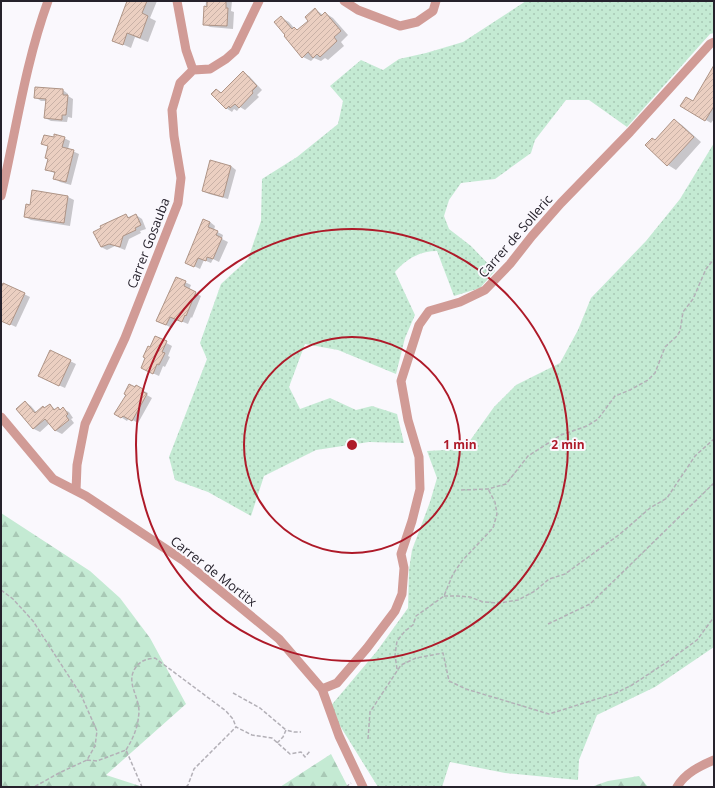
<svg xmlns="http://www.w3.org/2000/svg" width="715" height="788" font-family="'Open Sans',sans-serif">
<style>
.grass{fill:url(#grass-dots)}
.forest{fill:url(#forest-firs)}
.shadow{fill:#0003}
.building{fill:url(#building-hatch);stroke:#ae9486}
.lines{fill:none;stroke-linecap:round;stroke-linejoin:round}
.path{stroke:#b3b0b7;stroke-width:1.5;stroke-dasharray:4 2;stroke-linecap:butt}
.minor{stroke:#d19b96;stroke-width:9}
.ring{fill:none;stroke:#ae1a29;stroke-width:2}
.labels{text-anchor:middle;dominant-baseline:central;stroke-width:4;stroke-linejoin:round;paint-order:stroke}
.street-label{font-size:13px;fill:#26222c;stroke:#faf8fd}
.centre{fill:#ae1a29;stroke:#faf8fd;stroke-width:2}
.ring-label{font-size:12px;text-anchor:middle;font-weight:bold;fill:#ae1a29;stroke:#faf8fd;stroke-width:4;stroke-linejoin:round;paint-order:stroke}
</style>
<defs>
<pattern id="grass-dots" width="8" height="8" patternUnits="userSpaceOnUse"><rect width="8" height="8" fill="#c4ead3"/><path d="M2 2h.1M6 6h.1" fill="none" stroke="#a8c8b5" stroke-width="1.8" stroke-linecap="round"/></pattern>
<pattern id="forest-firs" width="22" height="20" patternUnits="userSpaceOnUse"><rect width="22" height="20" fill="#c4ead3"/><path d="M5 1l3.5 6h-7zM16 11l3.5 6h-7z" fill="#a8c8b5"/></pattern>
<pattern id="building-hatch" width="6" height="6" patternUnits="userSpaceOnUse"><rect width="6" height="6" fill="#ebcfc1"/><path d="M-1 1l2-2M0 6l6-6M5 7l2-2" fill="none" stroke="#c9b1a6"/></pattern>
</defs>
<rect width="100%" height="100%" fill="#faf8fd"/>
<!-- grass -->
<path class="grass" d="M526,1H714V33L710,34L627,127L589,100H566L535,140L531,153L495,179L461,183L449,200L444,216L449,229L471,246L495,271L480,288L454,296L437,251C420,251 406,259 395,272L415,315L405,338L396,374L338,350L305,344L289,387L300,409L330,398L356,410L372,406L397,414L404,443L369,442L316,450L264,476L251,516L208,492L175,480L169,457L207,359L200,343L221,284L248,259L261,221L262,179L297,157L338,124L343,101L330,86L361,60L383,70L399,59L426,53L463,42Z
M714,143V647L655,687L597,715L579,760L578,780L505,773L450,762L442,787H378L329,708L377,651L408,608L409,570L412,550L430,502L437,478L427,451L464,449L494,407L516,385L560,363L578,330L591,298L646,241L680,199Z"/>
<!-- forest -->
<path class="forest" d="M1,513L90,571L120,598L150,638L186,704L106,775L143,787H1Z
M331,754L348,787H280Z
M639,776L648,787H591L608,781Z"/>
<!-- shadow -->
<path class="shadow" d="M125,1H157L150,18L156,21L148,42L135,37L131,48L113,40L127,3Z
M206,1H232L231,11L234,12L233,29L210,27L204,24Z
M315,9L323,15L325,13L333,18L348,35L341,42L344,46L328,60L325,58L321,61L314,58L311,61L303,57L282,18L289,22L295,29L298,31L309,21Z
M243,73L249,76L262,90L257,95L259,97L245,110L240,107L237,111L234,109L232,112L226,108L216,90L222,93Z
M714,75V119L711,123L682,106L693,102Z
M63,90L68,94V96L73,99L72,118L68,117L67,122L51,121L45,118L46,101H41L35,97Z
M674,120L682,125L701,142L676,170L668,165L646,145L655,141Z
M54,138H64L70,141L68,149L79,154L71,185L60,182L54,178L56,174L46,169L49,159V147L43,143Z
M231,166L236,170L228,199L209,194L203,191Z
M33,192L68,197L74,200L70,226L31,220L25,217L31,206Z
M126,215L130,218L136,215L142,219L146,229L140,231L141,233L129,239L125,250L115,246L107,250L101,247Z
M210,222L215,226L214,230L223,235L222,239L228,242L219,262L213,259L211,263L204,260L200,269L192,265Z
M185,282L191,285L189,290L201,296L192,318L191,317L188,324L176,319L172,328L157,321Z
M4,284L30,297L16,327L1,320V290Z
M155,337L172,346L168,356L170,357L165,367L163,366L159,376L148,371L151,348Z
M70,361L76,364L65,388L45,379Z
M136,387L148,393L147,395L152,398L138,423L129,418L127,421L116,414Z
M25,402L31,406L37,413L45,409L50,405L56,410L58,408L61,410L63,409L69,412L73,418L71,419L74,423L62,434L56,431L50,423L40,432L34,429L17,409Z"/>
<!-- building -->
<path class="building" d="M127,1H147L142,13L148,16L140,38L127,33L123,45L112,41Z
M207,1H226V8H228L227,26L203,25L204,6L207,7Z
M315,8L321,16L325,12L341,31L334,37L337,41L320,57L317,54L313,58L308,52L302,58L284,36L285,35L274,22L281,16L292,29L294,27L297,30L308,21L305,17Z
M714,65V106L705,121L680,106L686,97L693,101Z
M243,71L257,86L252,91L253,93L239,108L235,104L230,108L229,106L226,109L211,94L216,89L221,93Z
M35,87L63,89V95H68L66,115H62V120L44,118L46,99L34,98Z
M674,119L694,137L667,166L645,145L652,138L655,140Z
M54,134L65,137L62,147L74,150L66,182L53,179L55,172L45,170L48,159L45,158L48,146L41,144L44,135L54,137Z
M210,160L231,166L223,197L202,191Z
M32,190L68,196L64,223L24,217L26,204L30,205Z
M126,214L128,218L136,214L141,225L135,228L136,230L123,236L120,247L109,244L101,247L93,232L101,228L100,226Z
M203,219L210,222L208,227L218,231L216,235L222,238L213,259L207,257L206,261L198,258L194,267L185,263Z
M176,277L186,281L184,286L196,292L186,316L185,315L182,322L170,317L166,325L156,321Z
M3,283L25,293L10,325L1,321V288Z
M155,336L167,341L162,352L165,353L159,365L157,364L153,374L141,368L145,358L143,357L148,346L150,347Z
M50,350L71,360L59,386L38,376Z
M129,384L135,387L136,385L143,389L142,391L147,394L132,421L123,416L121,418L114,414L126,395L124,394Z
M25,401L35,413L43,406L44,408L50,404L54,410L58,407L60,410L63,407L68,414L66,416L69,420L55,431L45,419L33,429L16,409Z"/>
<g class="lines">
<!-- path -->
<path class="path" d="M461,490L488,489L506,484L528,456L561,435L587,426L598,419L615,396L630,390L648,380L655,373L665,347L677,336L680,331L683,312L693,299L706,269L714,259
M1,590L13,599L33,621L81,695L97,731L95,746L87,760L59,773L34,787
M444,596H458L470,597L483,602L500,603L518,600L535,591L549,579L565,574L620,534L650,508L667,498L695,456L714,439
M548,624L590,604L714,483
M397,669L395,655L397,641L405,631L413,625L416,616L444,596L453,574L462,561L493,528L497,514L495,502L488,489
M233,693L260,708L286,730
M368,739L370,712L401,665L416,658L443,653L449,681L466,689L549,714L616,693L632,685L667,662L697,640L714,617
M277,743L283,737L286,730L294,732H301
M126,750C134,737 138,727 139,712C139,695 125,682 136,667C141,660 147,659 155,658L226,711L233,719L236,727
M87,760L97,761L126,750L142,787
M186,787L188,785L194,769L236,727L252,735L272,738L290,754L301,752L305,757L310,751
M346,787L351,783"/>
<!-- minor -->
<path class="minor" d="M344,1L358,10L400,26L417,22L433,11L436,1
M193,70L210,69L226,59L235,51L259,1
M1,196C16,131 25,64 48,1
M1,417L53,479L86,496L184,561L279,639L322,689L339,736L363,787
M76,491L77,465L85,424L125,338L178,203L181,178L174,136L172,110L180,83L193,70L186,50L177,1
M322,689L337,683L367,648L395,611L402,594L404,568L401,554L412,521L420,489L419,457L408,420L401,381L419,325L429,311L460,302L485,290L510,264L532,236L561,203L630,132L710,44L714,42
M677,787C685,773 700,766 714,760"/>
</g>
<!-- distance rings -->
<g class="ring">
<circle cx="352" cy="445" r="108"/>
<circle cx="352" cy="445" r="216"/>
</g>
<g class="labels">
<!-- street labels -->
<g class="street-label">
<text transform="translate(515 236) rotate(-49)">Carrer de Solleric</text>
<text transform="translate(148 243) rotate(-69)">Carrer Gosauba</text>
<text transform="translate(214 571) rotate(38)">Carrer de Mortitx</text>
</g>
</g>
<circle cx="352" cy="445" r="6" class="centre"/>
<g class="ring-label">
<text x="460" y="449">1 min</text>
<text x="568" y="449">2 min</text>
</g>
<!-- border -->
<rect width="715" height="788" fill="none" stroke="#26222c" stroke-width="4"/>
</svg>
